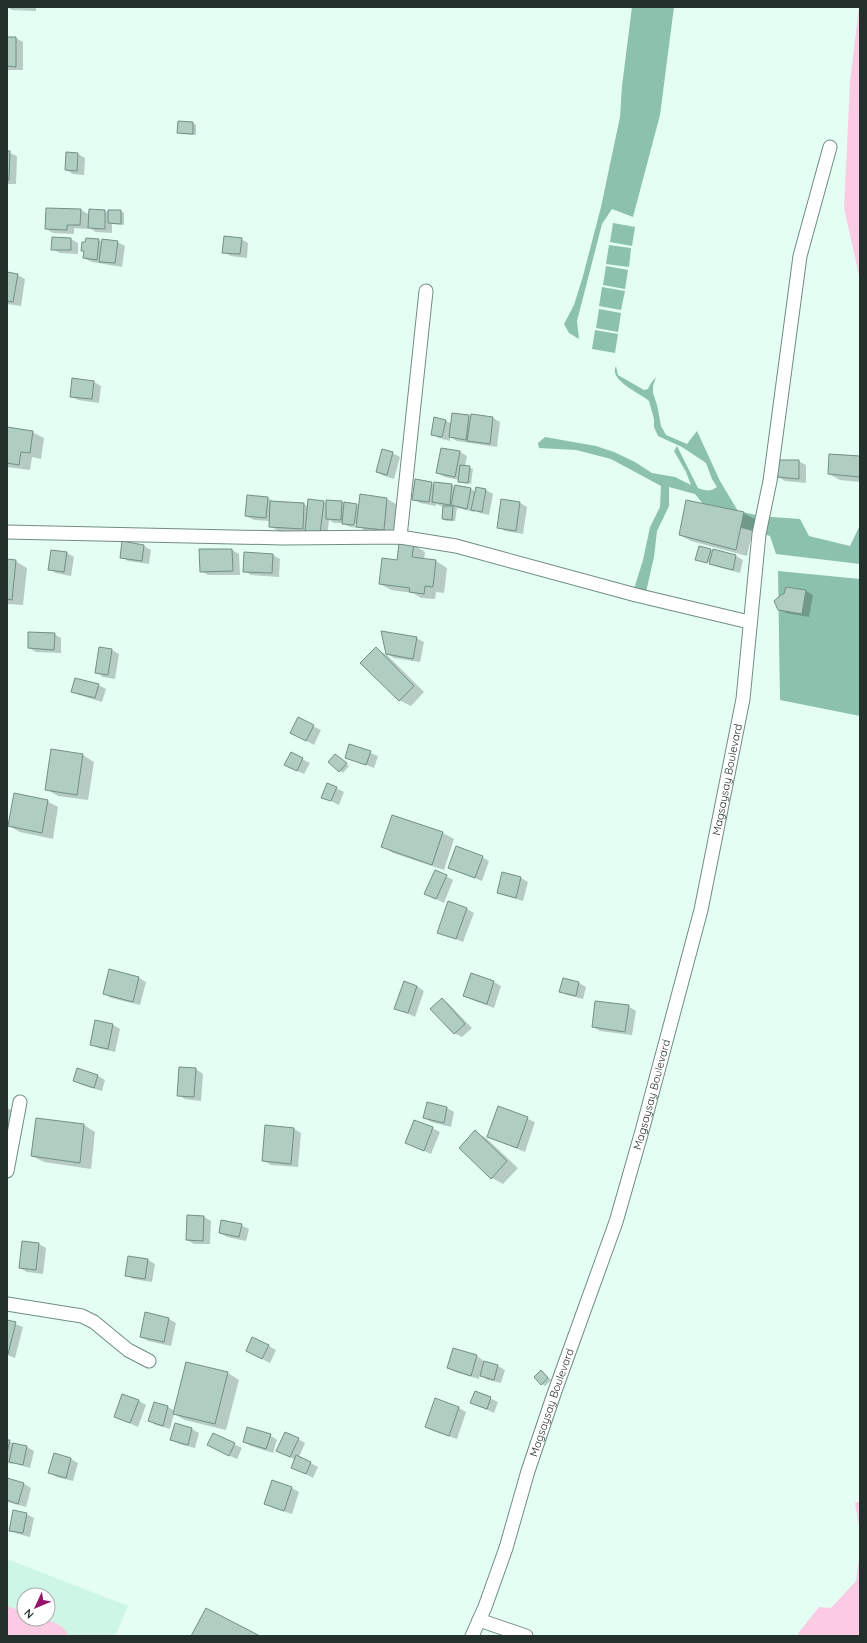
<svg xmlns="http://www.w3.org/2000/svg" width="867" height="1643" font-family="Quicksand,sans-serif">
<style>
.built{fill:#cef6e6;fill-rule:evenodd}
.green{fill:#facbe2}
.water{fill:#8bc1ad}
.shadow{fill:#0003;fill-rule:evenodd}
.building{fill:#afcdc1;stroke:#739085}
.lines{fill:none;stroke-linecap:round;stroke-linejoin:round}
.street-casing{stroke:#708d82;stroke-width:15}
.street{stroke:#fff;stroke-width:13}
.labels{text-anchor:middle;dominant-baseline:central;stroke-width:3;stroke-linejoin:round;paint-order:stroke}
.street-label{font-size:11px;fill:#24302b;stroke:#fff}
</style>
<rect width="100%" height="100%" fill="#e4fef4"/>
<!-- built -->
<path class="built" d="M7,1559L128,1606L115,1636H7ZM24,1595H48V1619H24Z"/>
<!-- green -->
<path class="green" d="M859,7H860V280L844,208L850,82Z
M860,1501V1532L855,1503Z
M860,1550V1636H798L799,1632L819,1607L831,1608L856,1581Z
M7,1606L24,1612V1619C42,1619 59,1618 69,1636H7Z"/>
<!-- water -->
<path class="water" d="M632,7H674L660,115L633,217L612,209L602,224L577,321L579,339L569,333L564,324L574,305L583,276L601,207L620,117L622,86Z
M613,223L635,227L632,246L610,242Z
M609,245L631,248L629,267L606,264Z
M606,266L628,270L625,289L603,285Z
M602,287L625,291L621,310L599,306Z
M599,309L621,313L618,332L596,328Z
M595,330L618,334L615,353L592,349Z
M616,366L618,375L644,390L648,389L651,383L656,377L653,386V393L657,405L661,426L666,435L687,444L697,431L720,481L738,511L760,516L800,519L809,536L850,546L860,525V564L776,554L770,536L717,521L695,494L669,487V506L657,531L654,557L646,592L634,589L643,560L650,527L660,507L661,486L611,459L576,450L539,448L538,443L545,437L596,446L614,452L635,462L652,473L675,477L691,485L686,472L674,451L677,446L698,488C706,491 710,492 717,487L712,479L706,463L682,447L658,436L654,427V419L649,401C640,393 608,380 616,366Z
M778,571L860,579V716L780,700Z"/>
<!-- shadow -->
<path class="shadow" d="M7,7H36V11L12,10Z
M7,38H16L23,42V70H7Z
M179,122L193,123L196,125V135L181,134L178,132Z
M7,152L17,156L16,184H7Z
M78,154L85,158L84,175L73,174L66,170Z
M81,210L90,215V210L105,211L109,213L121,211L124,213V225L112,224V233L96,232L88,227V229L74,228V234L53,233L46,229Z
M71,239L78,243V254L60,253L52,249Z
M241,239L248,243L247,258L231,256L223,252Z
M99,240L102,242H117L125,246L122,267L92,262L84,258L85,252L82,250Z
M7,273L17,275L25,279L21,306L7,304Z
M73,379L94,382L101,386L99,403L78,400L71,396Z
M469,416L471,418H493L500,422L497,447L457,441L450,437V441L439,438L432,434L435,418L446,421L452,424Z
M32,432L44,438L41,459L32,457L30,470L7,467V436Z
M460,452L467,456L465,466L473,469L471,484L463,483L459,480L445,477L437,473Z
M392,453L400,457L394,479L384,476L377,472Z
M860,457V482L840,480L829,474Z
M798,461L806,465V483L785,481L778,477Z
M431,483L434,485L435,483L452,485L456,487V486L471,489L476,492L477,488L486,490L493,494L489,515L480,513L475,510L474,512L457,508L455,521H446L443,519L444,507L436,504V506L420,503L413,499Z
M248,496L268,498L275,502L304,504L309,507L323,502L327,504L342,502L360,507L387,499L398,505L395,536L369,533L361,528L350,527L343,523H334L329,520L327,537L281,533L270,526V521L254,520L246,516ZM349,523L359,524V526L349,525Z
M520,503L527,507L523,534L505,531L498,527Z
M743,513L755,519L747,556L691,541L680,535Z
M414,545L425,552L424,560L436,561L447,568L444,593L436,592L435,599L421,598L413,593L391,590L380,584L398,561Z
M144,546L151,550L149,564L128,561L121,557Z
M232,550L239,554L240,575H208L201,571Z
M711,550L736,556L743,560L740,573L718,567L711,563L697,559Z
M52,551L67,553L74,557L71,576L56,573L49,569Z
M245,553L273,555L280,559L279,577L251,575L244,571Z
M7,560L15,561L27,568L23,605L7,604Z
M806,591L813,595L809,617L786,613L779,609Z
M54,634L61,638V653L36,652L29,648Z
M416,638L424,642L420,662L394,658L387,654Z
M376,649L387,655L424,692L411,706L399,700Z
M112,650L119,654L115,679L103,677L96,672Z
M98,685L106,689L102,702L79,695L72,691Z
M298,719L321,730L314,745L299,737Z
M350,745L378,756L374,768L346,757Z
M83,755L94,762L88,800L58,796L46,789Z
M338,757L349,766L343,773L329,762Z
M302,759L310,763L304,774L293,769Z
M336,788L344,792L339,805L323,797Z
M47,801L58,807L53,839L20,832L9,826Z
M392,816L443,833L454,839L444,870L393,853L382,846Z
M482,857L489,861L482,881L449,868Z
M503,873L521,878L528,882L523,901L506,896L498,892Z
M446,876L453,880L444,903L426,894Z
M467,909L474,913L463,942L438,932Z
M110,970L139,978L146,982L140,1005L111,998L104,993Z
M472,975L494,982L501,986L494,1008L472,1000L464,996Z
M579,983L586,987L583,999L567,995L560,991Z
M417,986L424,991L415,1017L396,1008Z
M442,999L449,1004L472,1028L462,1037L454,1033Z
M628,1006L636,1011L632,1035L600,1031L593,1027Z
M113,1025L120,1029L115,1052L98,1048L91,1044Z
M196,1069L203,1074L201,1101L185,1099L178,1095Z
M78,1070L98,1076L105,1080L102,1091L82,1085L74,1081Z
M428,1103L447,1108L454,1112L451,1127L431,1122L424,1118Z
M499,1107L535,1122L525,1152L488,1137Z
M7,1108L13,1111L10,1129L7,1128Z
M37,1119L84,1125L95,1132L91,1169L44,1162L32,1156Z
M432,1128L440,1132L431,1154L406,1143Z
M294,1129L301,1133L298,1167L271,1165L264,1161Z
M475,1132L486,1138L518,1168L503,1184L492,1178Z
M204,1217L211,1221L210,1244H194L187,1240Z
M241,1225L249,1229L246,1241L227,1237L220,1233Z
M39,1244L46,1248L43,1274L27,1272L20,1268Z
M128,1257L148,1260L155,1264L152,1282L133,1279L126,1275Z
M169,1319L176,1323L171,1346L148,1341L141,1337Z
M7,1321L23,1327L15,1358L7,1355Z
M269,1346L276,1350L270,1363L254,1355Z
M454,1349L477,1356L484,1361V1362L498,1366L505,1370L501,1383L488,1380L480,1375L479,1379L455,1372L448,1367Z
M228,1373L239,1380L226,1430L185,1420L174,1414L170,1429L156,1425L149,1421L154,1403L168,1407L175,1411Z
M544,1373L551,1380L545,1386L542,1384Z
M476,1392L498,1402L494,1413L472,1403Z
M435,1400L459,1408L466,1412L457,1439L433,1431L426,1427Z
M139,1401L146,1405L138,1427L115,1417Z
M192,1429L199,1433L195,1448L179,1444L172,1440Z
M213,1434L242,1448L237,1459L215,1449Z
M270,1435L277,1440L273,1453L251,1446L244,1442Z
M298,1439L305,1443L299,1457L318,1467L313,1478L292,1467L295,1460L284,1454Z
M7,1441L27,1447L34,1451L30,1468L13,1463V1464L7,1463Z
M54,1454L71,1459L78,1463L73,1481L56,1477L49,1472Z
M7,1479L24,1484L31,1488L26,1507L7,1502Z
M292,1488L299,1492L292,1514L273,1508L265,1503Z
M26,1514L34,1518L30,1537L18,1534L10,1530Z"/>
<!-- building -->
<path class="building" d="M7,37H16V67L7,66Z
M178,121L193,122V134L177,133Z
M7,151H10L9,180H7Z
M66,152L78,153L77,171L65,170Z
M46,208L81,209L80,225H67V230L45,229Z
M89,209L105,210V229L88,228Z
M108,210H121V224L108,223Z
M224,236L242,238L240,254L222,253Z
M52,237L71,238V250H51Z
M86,238L99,239L97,260L83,258L84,251H81L82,242H85Z
M102,239L118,241L115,263L99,262Z
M7,272L18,274L13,302L7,301Z
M72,378L94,381L92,399L70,397Z
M452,413L469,415L466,440L449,437Z
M471,414L493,417L490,444L467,441Z
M434,417L446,420L442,437L431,435Z
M7,427L33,431L30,453L21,452L19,465L7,463Z
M441,448L460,451L455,477L436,473Z
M382,449L393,452L387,475L376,472Z
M829,454L860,456V477L828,474Z
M776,460H799V479L777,477Z
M460,465L470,466L468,483L458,482Z
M415,479L432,482L429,502L412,500Z
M434,482L452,484L450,505L432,502Z
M455,485L471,488L467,509L451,505Z
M476,487L486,489L482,512L471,510Z
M360,494L387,498L384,530L356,527Z
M247,495L268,497L266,518L245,516Z
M308,499L324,501L320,534L305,532Z
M501,499L520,502L516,531L497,528Z
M326,500L342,501L341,520L326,519Z
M686,500L744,512L736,550L679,535Z
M270,501L304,503L303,529L269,527Z
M344,502L357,504L354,525L342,524Z
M443,506H453L452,520L442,519Z
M122,541L144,545L142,561L120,558Z
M399,543L414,544L412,557L436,560L433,587L425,586L424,594L409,592L410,588L379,584L382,558L397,560Z
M699,546L711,549L707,563L695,560Z
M199,549H232L233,571L200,572Z
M713,549L736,555L733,570L709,564Z
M51,550L67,552L64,572L48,570Z
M244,552L273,554L272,573L243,572Z
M7,559L16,560L12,600L7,599Z
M786,587L806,590L802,614L778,610L774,601L782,594H784Z
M381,631L417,637L413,659L386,654Z
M28,632L55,633L54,650L28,648Z
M99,647L112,649L108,675L95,673Z
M376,647L414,686L399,701L360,663Z
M75,678L99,684L95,698L71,692Z
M298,717L314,725L306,741L290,733Z
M349,744L371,751L366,765L345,758Z
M51,749L83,754L77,795L45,790Z
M291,752L303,758L297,771L284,765Z
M335,754L347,763L339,772L328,762Z
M327,783L337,787L331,801L321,798Z
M14,793L48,800L42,833L8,826Z
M392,815L443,832L432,865L381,847Z
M456,846L483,856L475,878L448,868Z
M435,870L447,875L436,899L424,894Z
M502,872L521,877L516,898L497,893Z
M448,901L467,908L456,939L437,933Z
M109,969L139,977L133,1002L103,994Z
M471,973L494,981L487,1004L463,996Z
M563,978L579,982L576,996L559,992Z
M404,981L417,986L408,1013L394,1009Z
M442,998L465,1024L454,1034L430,1009Z
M595,1001L629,1005L625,1032L592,1027Z
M95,1020L113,1024L108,1049L90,1045Z
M179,1067L196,1068L194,1097L177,1096Z
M77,1068L98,1075L94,1088L73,1081Z
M427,1102L447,1107L444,1123L423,1118Z
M498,1106L528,1117L517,1148L487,1137Z
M36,1118L84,1124L80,1163L31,1156Z
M414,1120L433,1127L424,1151L405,1143Z
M265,1125L294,1128L291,1164L262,1161Z
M475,1130L507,1161L491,1179L459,1148Z
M187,1215L204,1216L203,1241L186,1240Z
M221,1220L242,1224L239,1237L219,1233Z
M22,1241L39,1243L36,1270L19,1268Z
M128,1256L148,1259L145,1279L125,1276Z
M145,1312L169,1318L164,1342L140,1337Z
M7,1320L16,1322L8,1354H7Z
M252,1337L269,1345L262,1359L246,1351Z
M453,1348L477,1355L471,1376L447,1368Z
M484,1361L498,1365L494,1380L480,1376Z
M186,1362L228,1372L215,1424L173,1414Z
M541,1370L548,1378L541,1385L534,1377Z
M475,1391L491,1397L487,1409L470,1403Z
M122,1394L139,1400L130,1423L114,1417Z
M435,1398L459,1407L449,1436L425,1427Z
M154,1402L168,1406L163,1426L148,1421Z
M175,1423L192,1428L188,1445L170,1440Z
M247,1427L271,1434L266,1449L243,1442Z
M285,1432L299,1438L290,1457L276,1451Z
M213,1433L235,1443L229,1456L207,1445Z
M7,1440H10L7,1453Z
M13,1443L27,1446L23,1465L9,1462Z
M54,1453L71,1458L66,1478L48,1473Z
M296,1455L311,1462L306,1474L291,1468Z
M7,1478L24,1483L18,1504L7,1500Z
M272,1480L292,1487L284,1511L264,1504Z
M13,1510L27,1513L23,1533L9,1531Z
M206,1608L260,1636H191Z"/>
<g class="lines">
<defs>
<g id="street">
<path d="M7,532L283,538L400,537L456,546L636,595L749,622"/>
<path d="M400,537L426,291"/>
<path d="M7,1171L20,1102"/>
<path d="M7,1304L82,1316L94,1322L128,1350L149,1361"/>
<path d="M479,1620L526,1636"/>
<path id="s1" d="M472,1636L485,1607L506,1548L528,1471L555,1391L616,1222L642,1131L701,910L743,699L759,534L770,481L800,256L830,147"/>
</g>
</defs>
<!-- street casing -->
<use href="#street" class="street-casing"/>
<!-- street -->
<use href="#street" class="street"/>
</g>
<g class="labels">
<!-- street labels -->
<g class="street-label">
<text stroke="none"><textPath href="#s1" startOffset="895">Magsaysay Boulevard</textPath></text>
<text stroke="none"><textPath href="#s1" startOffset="571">Magsaysay Boulevard</textPath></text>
<text stroke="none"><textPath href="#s1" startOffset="247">Magsaysay Boulevard</textPath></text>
</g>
</g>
<!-- border -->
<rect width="867" height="1643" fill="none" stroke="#24302b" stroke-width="16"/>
<!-- north arrow -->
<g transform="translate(36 1607) rotate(226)"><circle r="19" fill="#ffffff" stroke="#a7acaa"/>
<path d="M0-3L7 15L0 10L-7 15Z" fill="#97136a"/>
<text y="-6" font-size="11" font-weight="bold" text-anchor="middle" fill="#24302b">N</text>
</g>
</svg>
